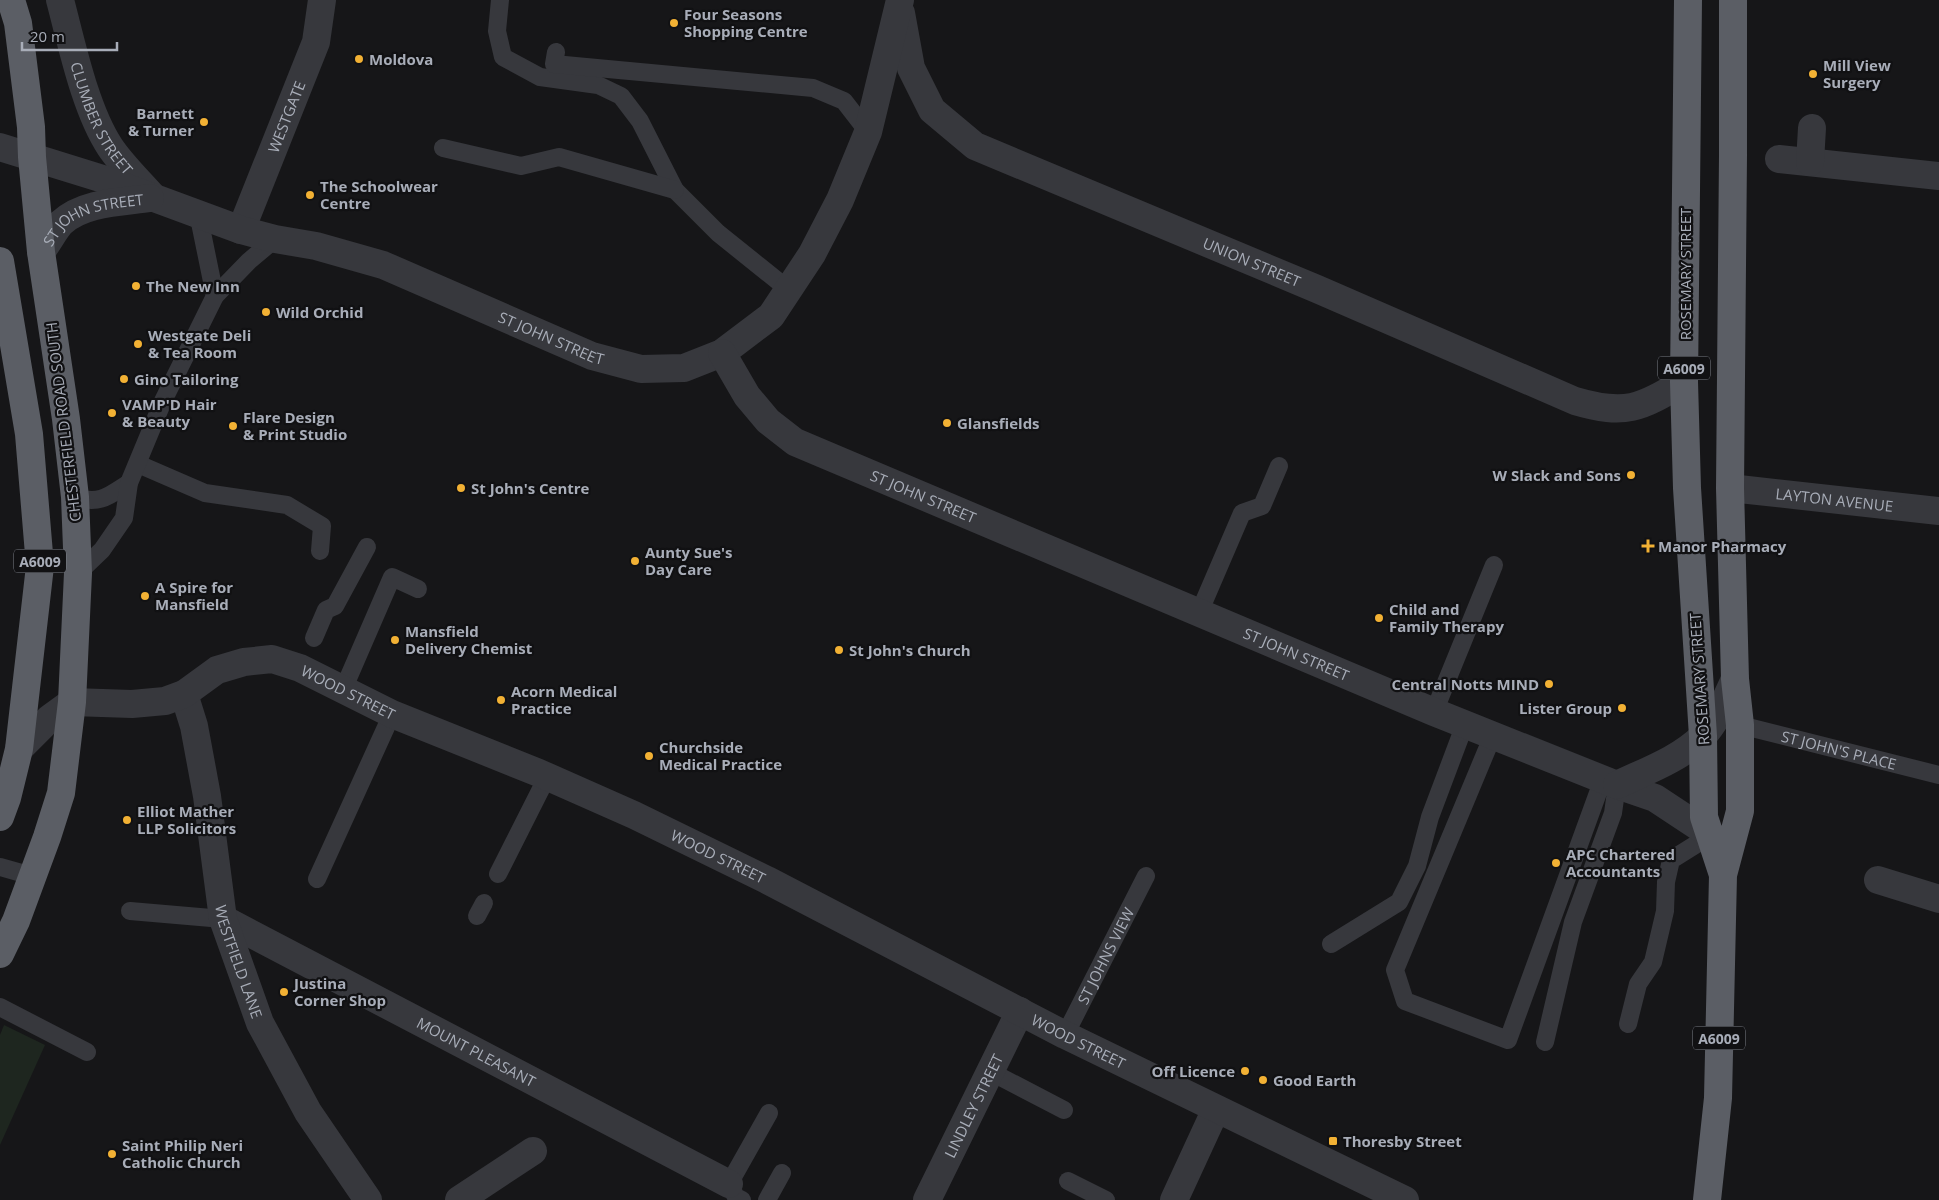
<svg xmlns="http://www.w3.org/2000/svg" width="1939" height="1200" font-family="'Open Sans',sans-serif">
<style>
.green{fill:#1e261f}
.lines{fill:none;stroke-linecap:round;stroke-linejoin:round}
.service{stroke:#37383d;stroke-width:18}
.pedestrian{stroke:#37383d;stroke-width:28}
.minor{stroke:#37383d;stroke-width:28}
.tertiary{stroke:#37383d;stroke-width:28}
.trunk{stroke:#5b5e65;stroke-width:28}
.poi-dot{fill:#f2b134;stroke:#111113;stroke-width:2}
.labels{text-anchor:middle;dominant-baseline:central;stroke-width:4.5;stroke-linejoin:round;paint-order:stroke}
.shield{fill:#111113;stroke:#7b7e86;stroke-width:1}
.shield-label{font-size:14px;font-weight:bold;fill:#a8adb8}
.poi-label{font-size:15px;font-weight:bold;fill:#a8adb8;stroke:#111113;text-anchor:start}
.street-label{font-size:15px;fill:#a8adb8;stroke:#111113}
</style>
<rect width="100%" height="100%" fill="#161618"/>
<!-- green -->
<path class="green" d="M4,1025L45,1045L0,1145V1035Z"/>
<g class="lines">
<!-- service -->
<g class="service">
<path d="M500,0L497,31L503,57L540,77L598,85L621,96L640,121L675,190L718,233L789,290"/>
<path d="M556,52L554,64L813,88L844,101L868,132"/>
<path d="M443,148L521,166L559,157L675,190"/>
<path d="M198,213L215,296"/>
<path d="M138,464L205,493L287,505L322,526L320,551"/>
<path d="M75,497C100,505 109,496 129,483"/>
<path d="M78,573L102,550L124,518L129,483L163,401L215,296L249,261L275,239"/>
<path d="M1199,613L1242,513L1262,506L1279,466"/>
<path d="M314,638L326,610L335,606L367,547"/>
<path d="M343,690L392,577L418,589"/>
<path d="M1434,712L1494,565"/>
<path id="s1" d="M1740,725L1939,775"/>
<path d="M1493,735L1395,970L1405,1001L1508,1040L1603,779"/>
<path d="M0,867L32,876"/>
<path d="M498,874L547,777"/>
<path d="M317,879L392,714"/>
<path d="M130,911L223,919"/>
<path d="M477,916L484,903"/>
<path d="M1331,944L1399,902L1417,866L1430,817L1465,724"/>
<path d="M0,1007L87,1052"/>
<path d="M1628,1024L1638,984L1653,962L1665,911L1666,882L1671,860L1711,835"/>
<path id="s2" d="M1065,1035L1146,876"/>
<path d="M1545,1042L1573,922L1613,813L1617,785"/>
<path d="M991,1072L1064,1110"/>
<path d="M1068,1181L1106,1200"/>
<path d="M742,1200L736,1197L729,1184L769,1113"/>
<path d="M767,1200L782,1173"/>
</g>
<!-- pedestrian -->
<path class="pedestrian" id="s3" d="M241,230L316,42L322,0"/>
<!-- minor -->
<g class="minor">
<path id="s4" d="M60,0C72,45 85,109 110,147C122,165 139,181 153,197"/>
<path id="s5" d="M901,13L911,68L932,110L975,146L1317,289L1575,401C1626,416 1640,408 1684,382"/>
<path id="s6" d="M0,147L103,179L241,230L275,239L316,246L383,265L592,356L641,369L684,368L722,353L771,316L812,254L840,200L868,132L900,0"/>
<path d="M1779,159L1939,176"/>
<path d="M1810,162L1812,128"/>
<path id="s7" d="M41,252C48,243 54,231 61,223C83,202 122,202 150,198"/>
<path id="s8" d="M722,353L747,396L768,421L795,442L1434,712L1617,785L1655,798L1711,835"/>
<path id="s9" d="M1730,488L1939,511"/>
<path d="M1617,785C1646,771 1678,760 1702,737C1717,722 1726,698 1735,679"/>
<path d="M1878,880L1939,899"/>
<path id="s10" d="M223,919L729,1184"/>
<path d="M459,1200L533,1151"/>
<path id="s11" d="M927,1200L1020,1011"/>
<path d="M1174,1200L1216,1109"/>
</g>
<!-- tertiary -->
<g class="tertiary">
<path id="s12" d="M184,694L194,726L207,796L223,919L260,1023L308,1112L368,1200"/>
<path id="s13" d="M19,749L50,718L72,702L132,704L165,701L184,694L217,670L244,662L272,659L300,668L392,714L539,773L634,815L767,880L1065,1035L1405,1200"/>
</g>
<!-- trunk -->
<path class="trunk" d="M1688,0L1684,382L1687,488L1703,736L1704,817L1723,875
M0,261L29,434L40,566L19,749L7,798L0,817
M0,954L16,921L47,837L61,793L72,702L78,573L75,497L66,419L41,252L32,157L31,127L18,23L11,0
M1707,1200L1718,1098L1723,875L1740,811V725L1735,679L1730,488L1733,155V0"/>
</g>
<!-- markers -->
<g class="poi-dot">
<circle cx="674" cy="23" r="5"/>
<circle cx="359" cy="59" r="5"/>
<circle cx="1813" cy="74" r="5"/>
<circle cx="204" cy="122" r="5"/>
<circle cx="310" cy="195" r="5"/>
<circle cx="136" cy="286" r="5"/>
<circle cx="266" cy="312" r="5"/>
<circle cx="138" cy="344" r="5"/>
<circle cx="124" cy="379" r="5"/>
<circle cx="112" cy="413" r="5"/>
<circle cx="947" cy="423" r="5"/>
<circle cx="233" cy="426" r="5"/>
<circle cx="1631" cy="475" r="5"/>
<circle cx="461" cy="488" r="5"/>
<path d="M1645.5 538.5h5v5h5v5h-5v5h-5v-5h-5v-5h5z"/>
<circle cx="635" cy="561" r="5"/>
<circle cx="145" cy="596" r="5"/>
<circle cx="1379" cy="618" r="5"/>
<circle cx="395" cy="640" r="5"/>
<circle cx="839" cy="650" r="5"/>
<circle cx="1549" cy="684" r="5"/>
<circle cx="501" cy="700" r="5"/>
<circle cx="1622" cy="708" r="5"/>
<circle cx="649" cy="756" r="5"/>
<circle cx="127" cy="820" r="5"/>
<circle cx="1556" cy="863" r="5"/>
<circle cx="284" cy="992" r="5"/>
<circle cx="1245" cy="1071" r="5"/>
<circle cx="1263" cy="1080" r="5"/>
<rect x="1328" y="1136" width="10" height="10" rx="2.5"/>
<circle cx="112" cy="1154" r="5"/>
</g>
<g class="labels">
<!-- shield labels -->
<g class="shield">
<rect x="1658" y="356.5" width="52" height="23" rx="4"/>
<rect x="14" y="549.5" width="52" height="23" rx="4"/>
<rect x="1693" y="1026.5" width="52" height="23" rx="4"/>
</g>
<g class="shield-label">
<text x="1684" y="368">A6009</text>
<text x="40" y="561">A6009</text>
<text x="1719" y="1038">A6009</text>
</g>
<!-- poi labels -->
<g class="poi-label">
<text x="684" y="14">Four Seasons<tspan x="684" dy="17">Shopping Centre</tspan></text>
<text x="369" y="59">Moldova</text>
<text x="1823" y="65">Mill View<tspan x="1823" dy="17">Surgery</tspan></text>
<text x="194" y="113" text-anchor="end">Barnett<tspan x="194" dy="17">&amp; Turner</tspan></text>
<text x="320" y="186">The Schoolwear<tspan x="320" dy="17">Centre</tspan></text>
<text x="146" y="286">The New Inn</text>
<text x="276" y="312">Wild Orchid</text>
<text x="148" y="335">Westgate Deli<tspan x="148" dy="17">&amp; Tea Room</tspan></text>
<text x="134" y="379">Gino Tailoring</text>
<text x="122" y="404">VAMP'D Hair<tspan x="122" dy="17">&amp; Beauty</tspan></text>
<text x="243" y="417">Flare Design<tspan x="243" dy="17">&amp; Print Studio</tspan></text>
<text x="957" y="423">Glansfields</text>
<text x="1621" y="475" text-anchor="end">W Slack and Sons</text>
<text x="471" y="488">St John's Centre</text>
<text x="1658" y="546">Manor Pharmacy</text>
<text x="645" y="552">Aunty Sue's<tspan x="645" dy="17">Day Care</tspan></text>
<text x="155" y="587">A Spire for<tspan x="155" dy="17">Mansfield</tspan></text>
<text x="1389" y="609">Child and<tspan x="1389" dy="17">Family Therapy</tspan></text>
<text x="405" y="631">Mansfield<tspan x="405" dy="17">Delivery Chemist</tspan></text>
<text x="849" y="650">St John's Church</text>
<text x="1539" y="684" text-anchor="end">Central Notts MIND</text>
<text x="511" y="691">Acorn Medical<tspan x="511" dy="17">Practice</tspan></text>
<text x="1612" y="708" text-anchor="end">Lister Group</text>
<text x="659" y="747">Churchside<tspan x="659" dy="17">Medical Practice</tspan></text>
<text x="137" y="811">Elliot Mather<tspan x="137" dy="17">LLP Solicitors</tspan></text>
<text x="1566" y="854">APC Chartered<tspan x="1566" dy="17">Accountants</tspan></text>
<text x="294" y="983">Justina<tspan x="294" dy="17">Corner Shop</tspan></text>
<text x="1235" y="1071" text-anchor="end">Off Licence</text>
<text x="1273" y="1080">Good Earth</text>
<text x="1343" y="1141">Thoresby Street</text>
<text x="122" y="1145">Saint Philip Neri<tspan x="122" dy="17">Catholic Church</tspan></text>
</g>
<!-- street labels -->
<g class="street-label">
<text stroke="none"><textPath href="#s4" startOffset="126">CLUMBER STREET</textPath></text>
<text stroke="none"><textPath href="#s3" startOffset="122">WESTGATE</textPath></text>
<text stroke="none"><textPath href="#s7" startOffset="66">ST JOHN STREET</textPath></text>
<text stroke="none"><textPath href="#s5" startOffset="459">UNION STREET</textPath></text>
<text transform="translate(1685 274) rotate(-90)">ROSEMARY STREET</text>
<text stroke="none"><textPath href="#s6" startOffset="585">ST JOHN STREET</textPath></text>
<text transform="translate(63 422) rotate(-97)">CHESTERFIELD ROAD SOUTH</text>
<text stroke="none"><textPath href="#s8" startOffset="256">ST JOHN STREET</textPath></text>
<text stroke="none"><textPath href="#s9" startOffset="105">LAYTON AVENUE</textPath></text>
<text stroke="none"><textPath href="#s8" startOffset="661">ST JOHN STREET</textPath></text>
<text transform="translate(1699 679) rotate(-94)">ROSEMARY STREET</text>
<text stroke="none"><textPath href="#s13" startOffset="365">WOOD STREET</textPath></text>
<text stroke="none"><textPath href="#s1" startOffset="102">ST JOHN'S PLACE</textPath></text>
<text stroke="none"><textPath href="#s13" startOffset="770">WOOD STREET</textPath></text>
<text stroke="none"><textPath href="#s2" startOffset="89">ST JOHNS VIEW</textPath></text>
<text stroke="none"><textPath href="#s12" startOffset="274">WESTFIELD LANE</textPath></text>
<text stroke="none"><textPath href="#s13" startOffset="1175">WOOD STREET</textPath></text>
<text stroke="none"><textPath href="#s10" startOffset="286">MOUNT PLEASANT</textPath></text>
<text stroke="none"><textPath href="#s11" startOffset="105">LINDLEY STREET</textPath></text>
</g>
</g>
<!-- scale -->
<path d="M22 42v8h95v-8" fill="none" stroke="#a8adb8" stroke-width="2.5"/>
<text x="30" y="42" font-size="15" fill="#a8adb8" stroke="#111113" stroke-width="4" paint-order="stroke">20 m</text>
</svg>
